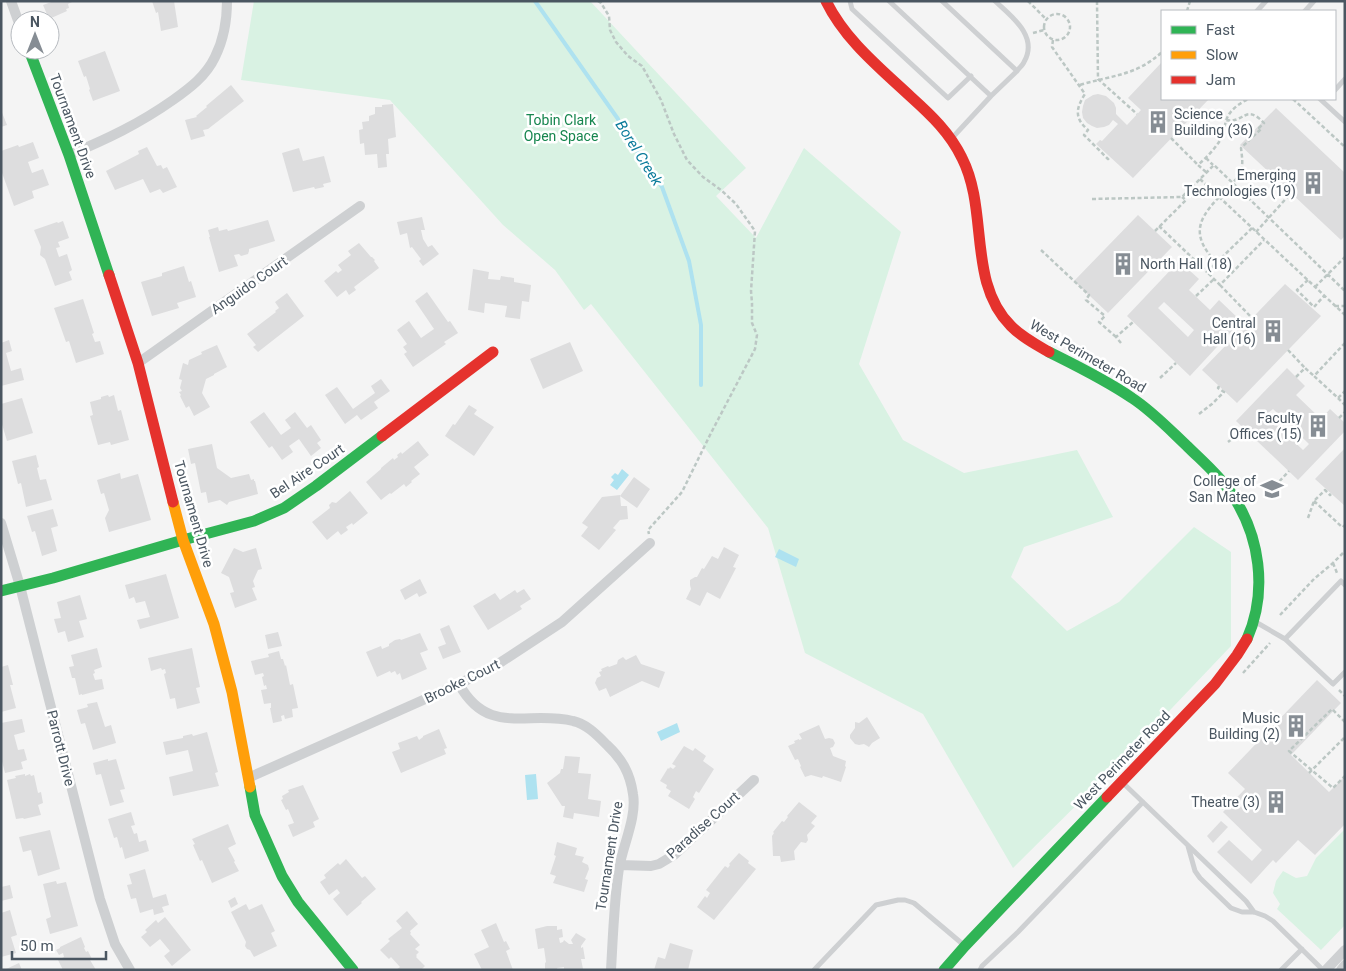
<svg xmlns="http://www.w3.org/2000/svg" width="1346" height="971" font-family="Roboto,sans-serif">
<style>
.green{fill:#d9f2e3}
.water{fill:#aee2f0}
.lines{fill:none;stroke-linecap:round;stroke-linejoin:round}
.stream{stroke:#aee2f0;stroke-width:4}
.building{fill:#ddddde;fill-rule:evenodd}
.path{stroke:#bcc7c4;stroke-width:2.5;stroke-dasharray:4 2.5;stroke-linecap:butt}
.lane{stroke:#ced0d2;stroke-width:5}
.street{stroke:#ced0d2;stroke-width:10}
.fast{stroke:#30b455;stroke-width:11}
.slow{stroke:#ff9f0a;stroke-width:11}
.jam{stroke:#e5322d;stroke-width:11}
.labels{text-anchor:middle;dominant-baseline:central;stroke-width:5;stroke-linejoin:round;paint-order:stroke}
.poi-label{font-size:14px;fill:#4a5661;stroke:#fff;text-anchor:end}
.park-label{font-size:14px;fill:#17864f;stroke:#fff}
.street-label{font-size:14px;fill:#4a5661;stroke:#fff}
.water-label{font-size:15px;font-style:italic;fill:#0c7c9b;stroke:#fff}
</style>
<rect width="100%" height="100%" fill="#f4f4f4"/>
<!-- green -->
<path class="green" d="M254,1H590L746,168L716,196L756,238L804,148L901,232L859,364L903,440L964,473L1077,450L1113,517L1024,547L1011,577L1067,631L1119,602L1194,527L1231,552V646L1133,749L1013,868L923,714L805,653L768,528L591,304L584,310L555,270L503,225L390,100L241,80Z
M1345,829V925L1321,950L1277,909L1280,904L1273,893L1276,881L1283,871L1296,878L1307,876L1316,858Z"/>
<!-- water -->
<path class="water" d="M622,469L629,475L617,490L610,485L614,480L611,477L615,473L618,475Z
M779,549L799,559L796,567L775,557Z
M677,723L680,732L661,741L657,732Z
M536,774L538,799L527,800L525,775Z"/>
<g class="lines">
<!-- stream -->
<path class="stream" d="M535,1L618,119L623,131L662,187L689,261L701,325V385"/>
</g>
<!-- building -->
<path class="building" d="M54,1H74L68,4L69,8L66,9L67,11L49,19L43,5Z
M152,1H174L178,27L161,31L158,12L156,13Z
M105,51L120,91L93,101L89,90L90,89L86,76L84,77L78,61Z
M1162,62V99H1209L1133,178L1096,144L1100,140L1102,141L1118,124L1113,120L1109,125L1104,127L1097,128L1092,126L1087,123L1083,118L1082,112L1083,106L1085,100L1093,95L1098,94L1106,96L1114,103L1116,108V114L1127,125L1141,110L1128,98Z
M231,85L244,101L208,129L203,130L205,136L191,140L185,120L197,117L196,116L207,107L206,106Z
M393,104L396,137L388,139L389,154H386L387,167L378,168L377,154L365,155L364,143L360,144L359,130L363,129L362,122L369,121V116L375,114V107H382V105Z
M1276,108L1345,173V236L1341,240L1240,145Z
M1,110L7,125L1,127Z
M33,142L39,158L28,162L32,173L43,169L49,185L32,191L34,198L14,206L1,170V151L18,145L19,147Z
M147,147L157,166L161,165L163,169L167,167L177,187L163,193L160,189L150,193L143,179L115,190L106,171L139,154L138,151Z
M299,148L303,161L324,156L331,182L323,184L324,187L315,189L314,187L293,192L282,153Z
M1138,215L1172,247L1108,313L1074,281Z
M422,217L425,230H421L423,239L428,247L432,245L439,254L423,266L419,261L421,259L412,247L410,248L407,233L400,235L397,222Z
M268,220L275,241L249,249V251L248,254L241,256L239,254L234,255L238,266L219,272L209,237H210L208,230L218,227L219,231L227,229L228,231Z
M63,221L69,238L58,242L60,247L56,248L59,257L67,254L72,270L69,272L72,280L55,286L45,259L40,255L41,247L34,230L57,222L58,223Z
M359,243L371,257H372L375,260L374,261L379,268L354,287L356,290L349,295L346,290L337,297L324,281L336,271L338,273L342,270L338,265L351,255L348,251Z
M1179,261L1199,279L1189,290L1210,310L1219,300L1241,321L1190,376L1127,316ZM1164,302L1194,330L1188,337L1158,308Z
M184,266L189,282L191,281L196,297L177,303L179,308L152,316L141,282L162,276V273Z
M473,269L489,272L488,279L500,280L501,276L514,278V282L531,285L529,302L522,301L520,319L505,317L507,306L485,303L484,313L468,310Z
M1285,284L1321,316L1237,403L1202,370Z
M427,292L448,322L450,321L458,333L444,342L446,344L413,367L404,354L407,352L403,347L407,344L397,330L409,321L421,338L434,329L415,301Z
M287,293L304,316L258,352L253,347L256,345L247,334L276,312L275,311L279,308L275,302Z
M83,299L94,333L92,334L95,342L100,341L104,354L76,363L69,341L66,342L54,308Z
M9,340L12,351L6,353L11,371L21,368L24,380L1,386V343Z
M570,342L583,371L543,389L530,359Z
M217,345L227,367L214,374V375L206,379L202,393L210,407L194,416L189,406L186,408L180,396L181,395L179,392L182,391L180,388L182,380L179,379L183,363L188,365L189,360L202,354L201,352Z
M1287,368L1305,386L1296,395L1321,419L1330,409L1345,423V431L1298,480L1236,421ZM1273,409L1309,444L1303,450L1266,415Z
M381,379L390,391L374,402L378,408L361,420L357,415L345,424L325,395L337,387L353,409L375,393L371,386Z
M108,395L109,397L114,395L118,411L121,410L129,440L111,445L110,442L98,445L90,416L93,415L90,402L101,399V397Z
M22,398L33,433L7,441L1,421V404Z
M469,405L477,410L474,414L494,427L474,456L445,436L453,424L455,425Z
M264,412L281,435L291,428L285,420L295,412L307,428L311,425L321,440L317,443L321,448L311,456L299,439L289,446L293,452L282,460L272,446L269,448L250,422Z
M418,441L429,455L414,467L420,474L411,481L412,482L406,487L404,484L391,494L390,493L381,500L366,482L381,469V468L393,458L394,460L398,457L397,455L401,452L402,454Z
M212,444L217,468L231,478L249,474L251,480L254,479V481H255L258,494L229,502L227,505L220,500L208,503L206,492L201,493L195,463L191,464L188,449Z
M1345,448V506L1315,479Z
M36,455L39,467L37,468L40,480L46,479L52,500L26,507L21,483L18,484L12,461Z
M120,473L121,479L138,474L151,520L109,532L105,518L109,510L104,493L101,494L97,480Z
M634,477L650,489L637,508L620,496Z
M350,491L368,513L353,525L352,523L346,527L348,530L341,535L338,531L327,540L312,522L330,508L329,505L332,502L336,503Z
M620,495L621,506H627L628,519L620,520L613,528L616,530L599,550L581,536L588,527L582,523L602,497Z
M53,509L58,526L51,528L57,551L42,556L35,531L32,532L27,516Z
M724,547L739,555L733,567L736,568L720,599L707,592L700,606L686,599L691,589L690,585V580L695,577H697L702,568L704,569L712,556L718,559Z
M234,548L243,552L256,548L262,569L258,570L253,581L255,587L252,588L257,600L235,608L230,593L234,592L229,577L221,573Z
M166,574L179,618L140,629L137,620L150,617L145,601L136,603L134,597L129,599L125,585Z
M420,579L427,593L419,597L417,593L405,600L400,590Z
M524,589L531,599L520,606L522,609L488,630L473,606L495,593L500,600L515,590L517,593Z
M80,595L87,619L79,621L84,637L68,642L65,631L58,633L54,619L61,618L57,602Z
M449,625L461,652L443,659L438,647L446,644L440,629Z
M278,632L282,646L268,649L265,635Z
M420,633L428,650L420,653L427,669L402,680L400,673L397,675L395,671L391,673L390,671L377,677L366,652L381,646L382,649L389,646V644L395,640L400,639L401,640Z
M97,648L102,667L94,670L95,673L93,674L95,680L102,679L104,689L82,695V694L79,695L75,678H72L69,667L74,666L71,655Z
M192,648L200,687L196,688L200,703L177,709L175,698L170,699L164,674L166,673L165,669L162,670L161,668L151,671L148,658Z
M279,651L281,659H283L285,666L286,665L290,685L293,684L298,708L292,709L293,717L285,719L284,715L281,716L282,721L273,723L270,708H271V703L264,704L261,690L267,689L266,685L264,686L262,677L264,676L263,673L255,675L251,661L269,657L268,654Z
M636,655L641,664L665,672L659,688L642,681L610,697L606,688L599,691L595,683L597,678L601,676L599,672L602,671L601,669L608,666L609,667L617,664L618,660L623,657L626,660Z
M8,665L13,685H10L16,708L1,712V667Z
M1317,680L1341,703L1291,755L1329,792L1345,776V824L1315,855L1298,840L1276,863L1273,860L1251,884L1217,852L1229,840L1252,861L1262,850L1223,812L1245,789L1228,773Z
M97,702L105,727L111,725L116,743L93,750L85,723L81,724L77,710L88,707L87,704Z
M867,717L880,738L872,743L869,747L864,744L859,745L855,744L850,738V735L855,728V722L859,723Z
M22,719L25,732L14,735L18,750L24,749L27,760L21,762L23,769L5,773L1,757V723Z
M819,725L825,739L829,738L833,739L835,743L833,747L830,748L833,756L846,761L845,766L846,767L841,782L823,776L822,778L811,775L805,777L800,767L801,766L798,759L795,760L788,746L795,743L794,741L799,739V740L802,739L799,734Z
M439,729L447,748L444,749L446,754L401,773L392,752L400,749L398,743L417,736L419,740L423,737V736Z
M207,732L218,772L215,773L219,786L173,796L169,777L193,771L188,750L166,755L163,742L183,738V736L192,734L193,736Z
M684,746L693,751L695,748L706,756L703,761L714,769L699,793L696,791L693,797L695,799L689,809L668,796L671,791L666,788L667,785L660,781L668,768L669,769L670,767L673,769L676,766L672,764Z
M565,756L580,757L578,773L591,774L588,799L601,801L599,817L574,813L573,819L563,817L565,806H562L547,783L560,773L561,769H563Z
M108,759V761L116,759L125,789L120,790L124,802L110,806L101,774L96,775L93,763Z
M25,774V776L30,774L31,776L34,775L38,793L41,792L43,803L38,805L41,815L24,819L23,818L16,819L7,780L16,778L15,776Z
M303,785L319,819L313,822L315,827L293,837L288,825L294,823L288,809L286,810L281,800L283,799L282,796L289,792L288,790Z
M799,802L817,816L811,823L815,826L807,835L808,840L806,843L801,842L794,851L795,860L781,862L780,856H773L772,836L774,833L773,832L782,821L784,822L788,817L787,816Z
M131,812L135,825L131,826L134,834L137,833L139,842L146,840L149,851L125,859L122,847L120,848L117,837L114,838L108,819Z
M1221,821L1228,827L1213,843L1207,836Z
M228,824L236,844L228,848L235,861L234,862L239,871L212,883L202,860L200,861L193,845L195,844L192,839Z
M50,830L60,869L38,876L31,850L23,852L19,837Z
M557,842L577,848L575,855L584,857L582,862L588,865L589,869L585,879L588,880L584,892L553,883L556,876L550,874L556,856L554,855Z
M739,853L749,861L748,863L756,869L714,920L697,907L705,896L707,898L710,893L706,890L725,866L728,868L730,865L729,864Z
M346,859L362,878L365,876L376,889L361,902L362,903L347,916L333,899L340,893L337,889L329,895L320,882L326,878L324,875L338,863L340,865Z
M145,869L153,898L166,894L169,905L162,907L164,912L154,915L153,909L140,913L136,898L131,899L127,885L132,884L129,874Z
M56,881L57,884L66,882L78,926L50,934L46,919L51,917L43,884Z
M10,885L13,898L1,901V887Z
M235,897L238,904L231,908L228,901Z
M246,904L249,910L262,904L275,931L271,933L277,946L254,957L250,950L247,949L245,946L246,942L231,912Z
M10,910L17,935L11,937L16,953L1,957V913Z
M407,911L418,924L410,931L411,933L410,934L420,945L415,949L419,952L416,955L417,956L416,957L425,966L421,970H396L400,967L391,957L389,959L380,950L390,941L388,939L402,928L396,921Z
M165,917L191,950L172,966L164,956L170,951L160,939L150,947L141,937L147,932L145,930L156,920L158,923Z
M496,923L504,942L506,941L510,949L506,951L513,970H482L474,954L489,947L481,930Z
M547,926H557V930L562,929L563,937L559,938L560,943L563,942L564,940L569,944H573L571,940L576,933L586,939L581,946V948L583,947L585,959H581L583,969L564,970V967L557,968L558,970H545V963L546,962L544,948L538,949L535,929Z
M81,937L85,947L84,948L86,952L88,951L92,959L90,960L96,970H63L58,960L64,957L63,953L59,955L56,950L60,948V947Z
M670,943L693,950L688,970H654L658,957L665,959Z
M19,963L22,970H4Z"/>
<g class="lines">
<!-- path -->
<path class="path" d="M598,1L601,3L609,16L610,30L616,42L628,56L642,66L661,100L674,134L687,160L703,177L721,190L736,204L755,231L751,291L752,303V323L757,335L755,349L711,433L682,492L648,530L649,534
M1028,1L1046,19
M1097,1L1098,79L1137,114
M1187,11L1190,1
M1044 27a13 13 0 1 1 26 0a13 13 0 1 1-26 0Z
M1033,33L1044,30
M1053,40L1052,47L1085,94C1076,108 1074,118 1088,130L1084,135L1108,159L1110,157
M1080,85C1112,75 1136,76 1162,52
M1293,99L1345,147
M1171,138L1198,165
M1206,158L1213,165
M1206,172L1198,165C1207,157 1216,148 1222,137C1224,132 1224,127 1226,121C1229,110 1239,104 1248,99
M1200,179L1345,315
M1092,199L1182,197L1214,165L1345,291
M1159,226L1207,272
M1252,228L1207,272L1220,285L1264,240
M1155,231L1186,200L1182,197
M1256,232L1291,193
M1041,250L1089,295L1086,300L1105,316L1099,322L1116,337
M1216,262C1187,232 1201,215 1226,190C1230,185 1236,180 1239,175C1244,167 1242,157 1241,148L1261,129L1259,128L1264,123C1245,103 1244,124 1226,120
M1308,280L1297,290L1314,307L1324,296
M1220,285L1252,318
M1315,287L1345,257
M1196,296L1214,279
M1335,306H1345
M1121,343L1116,337L1133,322
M1345,343L1314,376L1338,398L1345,391
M1288,350L1305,368
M1296,377L1305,368L1314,376
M1160,378L1176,363
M1338,398L1345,405
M1199,414L1212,404L1224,392L1218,388L1219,386
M1339,418L1345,412
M1228,442L1245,429
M1275,486L1289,471
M1314,501L1341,526L1342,525L1345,527
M1308,518L1314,501L1325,490L1330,495L1331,494
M1333,563L1337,573
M1280,615L1314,579L1333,563L1345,551
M1243,673L1270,643
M1339,690L1345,696
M1345,722L1332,709L1289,751L1333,788L1345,776
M1309,773L1345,737"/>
<!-- lane -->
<path class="lane" d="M850,1L852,9L948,98L971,76
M889,1L991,96L953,137
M942,1L1017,71L991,96
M995,1C1011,16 1039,36 1024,62C1023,65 1019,68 1017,71
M1257,11L1266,1
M1305,11L1314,1
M1335,90L1345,79
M1320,99L1345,122
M1254,621L1285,639L1333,684L1345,672
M1285,639L1341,581L1345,585
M1123,783L1246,901L1254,912
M1188,846L1195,871L1200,878L1231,908L1242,912H1254L1265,916L1273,921L1323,970
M814,970L876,905L898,900H905L914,903L965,946
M980,970L982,966L1018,932L1143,802
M1281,970L1302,949"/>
<!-- street -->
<path class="street" d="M11,1L20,26
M69,155C107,139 139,124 173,100C190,88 206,76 215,57C224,39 227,21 227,1
M138,363L360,206
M1,523L20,586L100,899L115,944L130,970
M459,684C488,737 528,710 573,721C587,724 598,736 607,745C622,759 630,773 633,794C637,817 623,845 619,868C614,902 613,936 611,970
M248,778L459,684L498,664L562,622L650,543
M620,865L651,866L659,864L674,855L754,780
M1326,970L1345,950
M1341,970L1345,965"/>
<!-- fast -->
<path class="fast" d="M29,50L69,155L109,275
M1049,352C1077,366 1106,380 1132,398C1152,411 1169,429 1187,446C1202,461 1219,475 1231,493C1260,535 1268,591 1247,639
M1,591L53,578L183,540L254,521L284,508L316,486L382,436
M250,787L255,815L282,876L298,902L353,970
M944,970L965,946L1107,797"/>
<!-- slow -->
<path class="slow" d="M173,502L183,540L214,624L232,692L250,787"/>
<!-- jam -->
<path class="jam" d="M826,1C845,40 880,68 911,97C931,115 950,133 962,158C989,211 967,282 1011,326C1022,337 1035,344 1049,352
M109,275L138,363L173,502
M382,436L493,352
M1107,797L1215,684L1237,655L1247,639"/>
</g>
<!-- icons -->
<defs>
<symbol id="building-bare" viewBox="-9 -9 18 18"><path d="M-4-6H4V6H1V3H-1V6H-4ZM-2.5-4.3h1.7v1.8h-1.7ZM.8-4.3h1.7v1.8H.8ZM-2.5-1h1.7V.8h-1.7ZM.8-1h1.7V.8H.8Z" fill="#868d94" stroke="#fff" stroke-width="2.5" paint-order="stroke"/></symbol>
<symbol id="university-bare" viewBox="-9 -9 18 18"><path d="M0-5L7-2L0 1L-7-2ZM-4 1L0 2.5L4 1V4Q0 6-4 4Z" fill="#868d94" stroke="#fff" stroke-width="2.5" paint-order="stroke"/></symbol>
</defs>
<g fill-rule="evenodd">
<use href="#building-bare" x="1142" y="106" width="32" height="32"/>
<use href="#building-bare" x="1297" y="167" width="32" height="32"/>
<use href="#building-bare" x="1107" y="248" width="32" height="32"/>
<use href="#building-bare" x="1257" y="315" width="32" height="32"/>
<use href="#building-bare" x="1302" y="410" width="32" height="32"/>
<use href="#university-bare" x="1256" y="473" width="32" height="32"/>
<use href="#building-bare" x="1280" y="710" width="32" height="32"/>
<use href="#building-bare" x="1260" y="786" width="32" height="32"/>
</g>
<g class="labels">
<!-- poi labels -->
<g class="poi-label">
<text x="1174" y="114" text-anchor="start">Science<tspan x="1174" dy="16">Building (36)</tspan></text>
<text x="1296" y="175">Emerging<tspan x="1296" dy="16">Technologies (19)</tspan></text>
<text x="1140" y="264" text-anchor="start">North Hall (18)</text>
<text x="1256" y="323">Central<tspan x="1256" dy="16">Hall (16)</tspan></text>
<text x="1302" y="418">Faculty<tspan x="1302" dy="16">Offices (15)</tspan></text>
<text x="1256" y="481">College of<tspan x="1256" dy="16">San Mateo</tspan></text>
<text x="1280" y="718">Music<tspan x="1280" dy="16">Building (2)</tspan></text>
<text x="1260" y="802">Theatre (3)</text>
</g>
<!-- park labels -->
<g class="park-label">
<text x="561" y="120">Tobin Clark<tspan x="561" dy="16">Open Space</tspan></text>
</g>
<!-- street labels -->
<g class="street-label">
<text transform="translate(73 126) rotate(70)">Tournament Drive</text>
<text transform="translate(249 285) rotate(-35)">Anguido Court</text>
<text transform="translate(1088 356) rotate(30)">West Perimeter Road</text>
<text transform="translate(307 471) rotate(-34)">Bel Aire Court</text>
<text transform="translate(194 514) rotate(74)">Tournament Drive</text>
<text transform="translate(462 681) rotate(-26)">Brooke Court</text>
<text transform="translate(61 748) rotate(76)">Parrott Drive</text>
<text transform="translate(1122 760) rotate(-46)">West Perimeter Road</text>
<text transform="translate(703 825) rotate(-42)">Paradise Court</text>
<text transform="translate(609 856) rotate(-81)">Tournament Drive</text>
</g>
<!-- water labels -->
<g class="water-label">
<text transform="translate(639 153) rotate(58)">Borel Creek</text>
</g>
</g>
<!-- border -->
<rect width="1346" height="971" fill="none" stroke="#4a5661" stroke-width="5"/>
<!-- legend -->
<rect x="1161" y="10" width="175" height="90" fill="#ffffff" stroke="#b7bbc0"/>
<rect x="1171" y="26" width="25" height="8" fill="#30b455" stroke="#b7bbc0"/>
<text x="1206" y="35" font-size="15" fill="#4a5661">Fast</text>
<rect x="1171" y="51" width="25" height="8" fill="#ff9f0a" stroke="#b7bbc0"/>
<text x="1206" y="60" font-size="15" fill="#4a5661">Slow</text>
<rect x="1171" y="76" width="25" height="8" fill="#e5322d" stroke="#b7bbc0"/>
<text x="1206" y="85" font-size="15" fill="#4a5661">Jam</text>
<!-- north arrow -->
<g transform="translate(35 35)"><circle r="24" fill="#ffffff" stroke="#b7bbc0"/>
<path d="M0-4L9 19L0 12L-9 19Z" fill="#868d94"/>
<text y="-8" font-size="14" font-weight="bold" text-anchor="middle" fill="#4a5661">N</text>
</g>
<!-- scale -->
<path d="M12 951v8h94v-8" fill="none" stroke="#4a5661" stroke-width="2.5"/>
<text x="20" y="951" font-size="15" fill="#4a5661" stroke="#ffffff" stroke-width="4" paint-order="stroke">50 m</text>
</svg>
